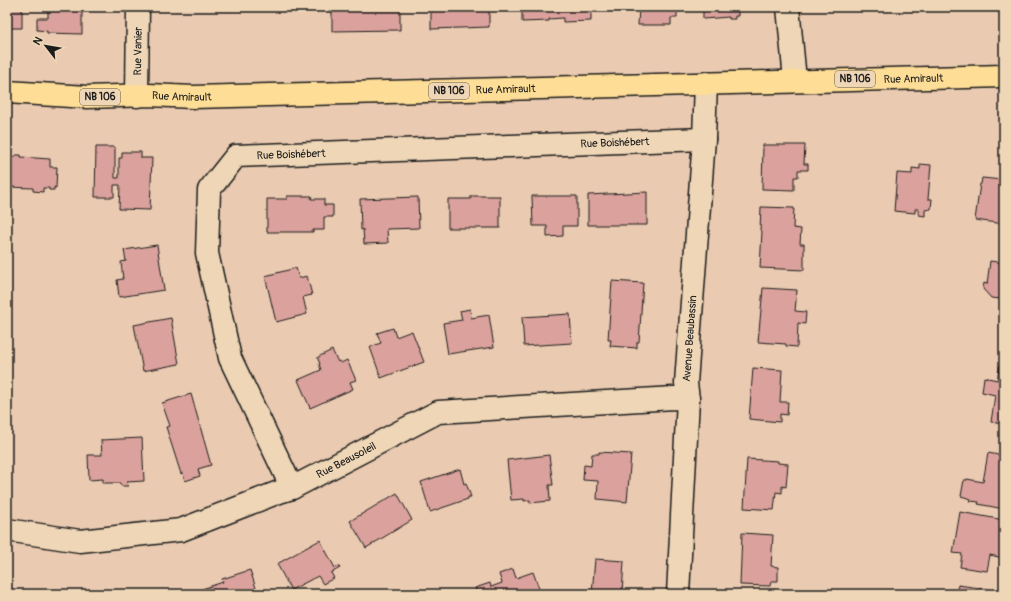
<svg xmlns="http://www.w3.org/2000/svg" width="1011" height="601" font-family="Pangolin,sans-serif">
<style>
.building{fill:#dba19c;stroke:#1c1c1c}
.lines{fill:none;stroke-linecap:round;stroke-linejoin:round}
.minor-casing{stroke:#1c1c1c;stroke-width:25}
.major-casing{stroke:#1c1c1c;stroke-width:25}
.minor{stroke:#eed6b6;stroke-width:22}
.major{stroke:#fedd96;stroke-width:22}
.labels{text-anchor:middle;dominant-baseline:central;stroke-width:3;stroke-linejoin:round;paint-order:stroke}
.shield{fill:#eed6b6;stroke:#5b544a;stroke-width:1}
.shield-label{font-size:10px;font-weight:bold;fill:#1c1c1c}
.street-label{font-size:11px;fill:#1c1c1c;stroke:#eed6b6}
</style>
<rect width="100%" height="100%" fill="#eacbb1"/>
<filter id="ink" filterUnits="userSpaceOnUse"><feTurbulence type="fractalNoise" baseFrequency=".025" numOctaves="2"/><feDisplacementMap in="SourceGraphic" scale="8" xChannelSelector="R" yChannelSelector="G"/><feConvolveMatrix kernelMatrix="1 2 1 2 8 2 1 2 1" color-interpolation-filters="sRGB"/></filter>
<g filter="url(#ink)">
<!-- building -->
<path class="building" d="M7,7H22V28H7Z
M48,7H82V34L47,33V31L37,30V18H48Z
M332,7H400V30L332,31Z
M431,7H489V27L431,29Z
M522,7H591V21L563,22V18L549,19V21L522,22Z
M639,7H677V18H671V25H638Z
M703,7H738V16H735V19H729V17L703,19Z
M763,145H805L804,164H808V170H798V177H794V190L762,189Z
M96,147H115V178H119V158H122V152H141V158H152L150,210L119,209L120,185H114V197H95Z
M15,155H21V157L50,159V167H57L56,188L54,187V190H49V188H43V192L33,191V188L7,187V157H15Z
M920,164L931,165L928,199H932L931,209L925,210V216L919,215V209H915V213L894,211L897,173L912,174V168L920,169Z
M982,178L1002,180L1001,186H1003L1001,198L1004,199V224L975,220L980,184H981Z
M647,192V225H588V195Z
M287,196H312L311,199H324V205H333V217H324V230H313V232H267V199H287Z
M471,196H500V228H448V199H471Z
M532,196H577V226H563V236L547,237V226H533Z
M418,197L419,228L387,229L388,243L364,244L363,229L361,230L360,199Z
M761,207L794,208L793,228L801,229L800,244H804V270L760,268L762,231L760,230Z
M157,245L164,290L119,297L117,280L123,279L121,262L126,261L124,250Z
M990,261L1004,263V295H1002L1001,299L991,298L983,289L984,283L987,284Z
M296,268L299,278L307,276L312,295L303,297L307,314L276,322L265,276Z
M612,281L643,283L639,342H637V348L610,346L611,340H608Z
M763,288L797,290L795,311L806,312L805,324L798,323L797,347L786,346V344L758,342Z
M470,309L471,318L489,315L494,347L448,354L443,323L462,320L460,311Z
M570,314L572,343L524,346L522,317Z
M171,318L179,364L143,371L134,325Z
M393,328L396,337L412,331L424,362L381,378L370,347L381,343L377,333Z
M332,350L338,362L340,361L341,363L347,360L356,380L350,382L353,389L310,408L298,380L321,370L319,364H320L318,359V357Z
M1000,365H1004V424L991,422L995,395L982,392L984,377L997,380Z
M753,368L782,370L780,402H788L787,415L780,414V422L749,419Z
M191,394L211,465L198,469L200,476L185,481L183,473L181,474L166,427L170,426L162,403Z
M142,438L144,481L127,482L128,486H121L120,483H103V479L89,480L88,455H102L101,440Z
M599,452L631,454L627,502L597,499L598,481L583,480L584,465L591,466L592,454H599Z
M988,453L1004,456V509L978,504L979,502L970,501L971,499L961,496L964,480H967V479L983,482Z
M549,455L553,485H549L550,501L530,503V500L524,501V499L511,500L507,460Z
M747,459L778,461V463L788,464L786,487L782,486V493L776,492L774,510L744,508Z
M460,469L464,484L466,483L471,497H468V499L430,512L421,482Z
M397,493L412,520L366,548L350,521Z
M960,512L1004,520L1003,558L990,555L987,571L960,567L962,554L953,553Z
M742,533L773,535L771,566L778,567V581H771L770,586L740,585Z
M320,540L335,568L339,566L340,568L331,573L334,578L323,584L318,576L291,590L277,564Z
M595,559L624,561L622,594H592Z
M513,569L516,578L533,572L541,594H477L475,588L490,583L491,587L502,583L499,574Z
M250,570L258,594H204L202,589L223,582L222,579Z
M958,585L995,590V594H956Z"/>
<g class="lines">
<defs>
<g id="minor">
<path d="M788,7L795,80"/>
<path id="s1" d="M137,96L138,7"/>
<path id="s2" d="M292,488L230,358L207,253L209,190L236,156L704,139"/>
<path id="s3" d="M7,530L80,541L181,530L279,492L292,488L438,412L674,398L688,399"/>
<path id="s4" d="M678,594L688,399L686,383L704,139L706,83"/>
</g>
<g id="major">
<path id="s5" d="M7,92L87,97L149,95L193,97L1004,76"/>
</g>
</defs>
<!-- minor casing -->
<use href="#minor" class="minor-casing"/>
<!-- major casing -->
<use href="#major" class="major-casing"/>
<!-- minor -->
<use href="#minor" class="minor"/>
<!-- major -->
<use href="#major" class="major"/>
</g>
</g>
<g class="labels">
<!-- shield labels -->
<g class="shield">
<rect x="835" y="71" width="40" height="16" rx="3"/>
<rect x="429" y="83" width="40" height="16" rx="3"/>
<rect x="80" y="89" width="40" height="16" rx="3"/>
</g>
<g class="shield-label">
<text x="855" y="79">NB 106</text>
<text x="449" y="91">NB 106</text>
<text x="100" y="97">NB 106</text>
</g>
<!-- street labels -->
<g class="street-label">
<text stroke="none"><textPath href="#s1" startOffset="45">Rue Vanier</textPath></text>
<text stroke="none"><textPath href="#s5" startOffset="907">Rue Amirault</textPath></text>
<text stroke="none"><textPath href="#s5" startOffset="499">Rue Amirault</textPath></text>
<text stroke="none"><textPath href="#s5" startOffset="175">Rue Amirault</textPath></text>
<text stroke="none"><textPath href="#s2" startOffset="737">Rue Boishébert</textPath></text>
<text stroke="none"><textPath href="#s2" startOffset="413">Rue Boishébert</textPath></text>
<text stroke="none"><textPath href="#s4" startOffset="256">Avenue Beaubassin</textPath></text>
<text stroke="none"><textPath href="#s3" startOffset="355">Rue Beausoleil</textPath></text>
</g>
</g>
<!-- margin -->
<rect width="1011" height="601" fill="none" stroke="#eed6b6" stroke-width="24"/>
<rect x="12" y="12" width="987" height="577" fill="none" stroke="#1c1c1c" stroke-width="1.5" filter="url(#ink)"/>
<!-- north arrow -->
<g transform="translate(46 46) rotate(301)" stroke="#eed6b6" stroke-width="3" paint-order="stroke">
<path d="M0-3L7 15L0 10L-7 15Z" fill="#1c1c1c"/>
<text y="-6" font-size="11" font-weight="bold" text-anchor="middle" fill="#1c1c1c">N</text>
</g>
</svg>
